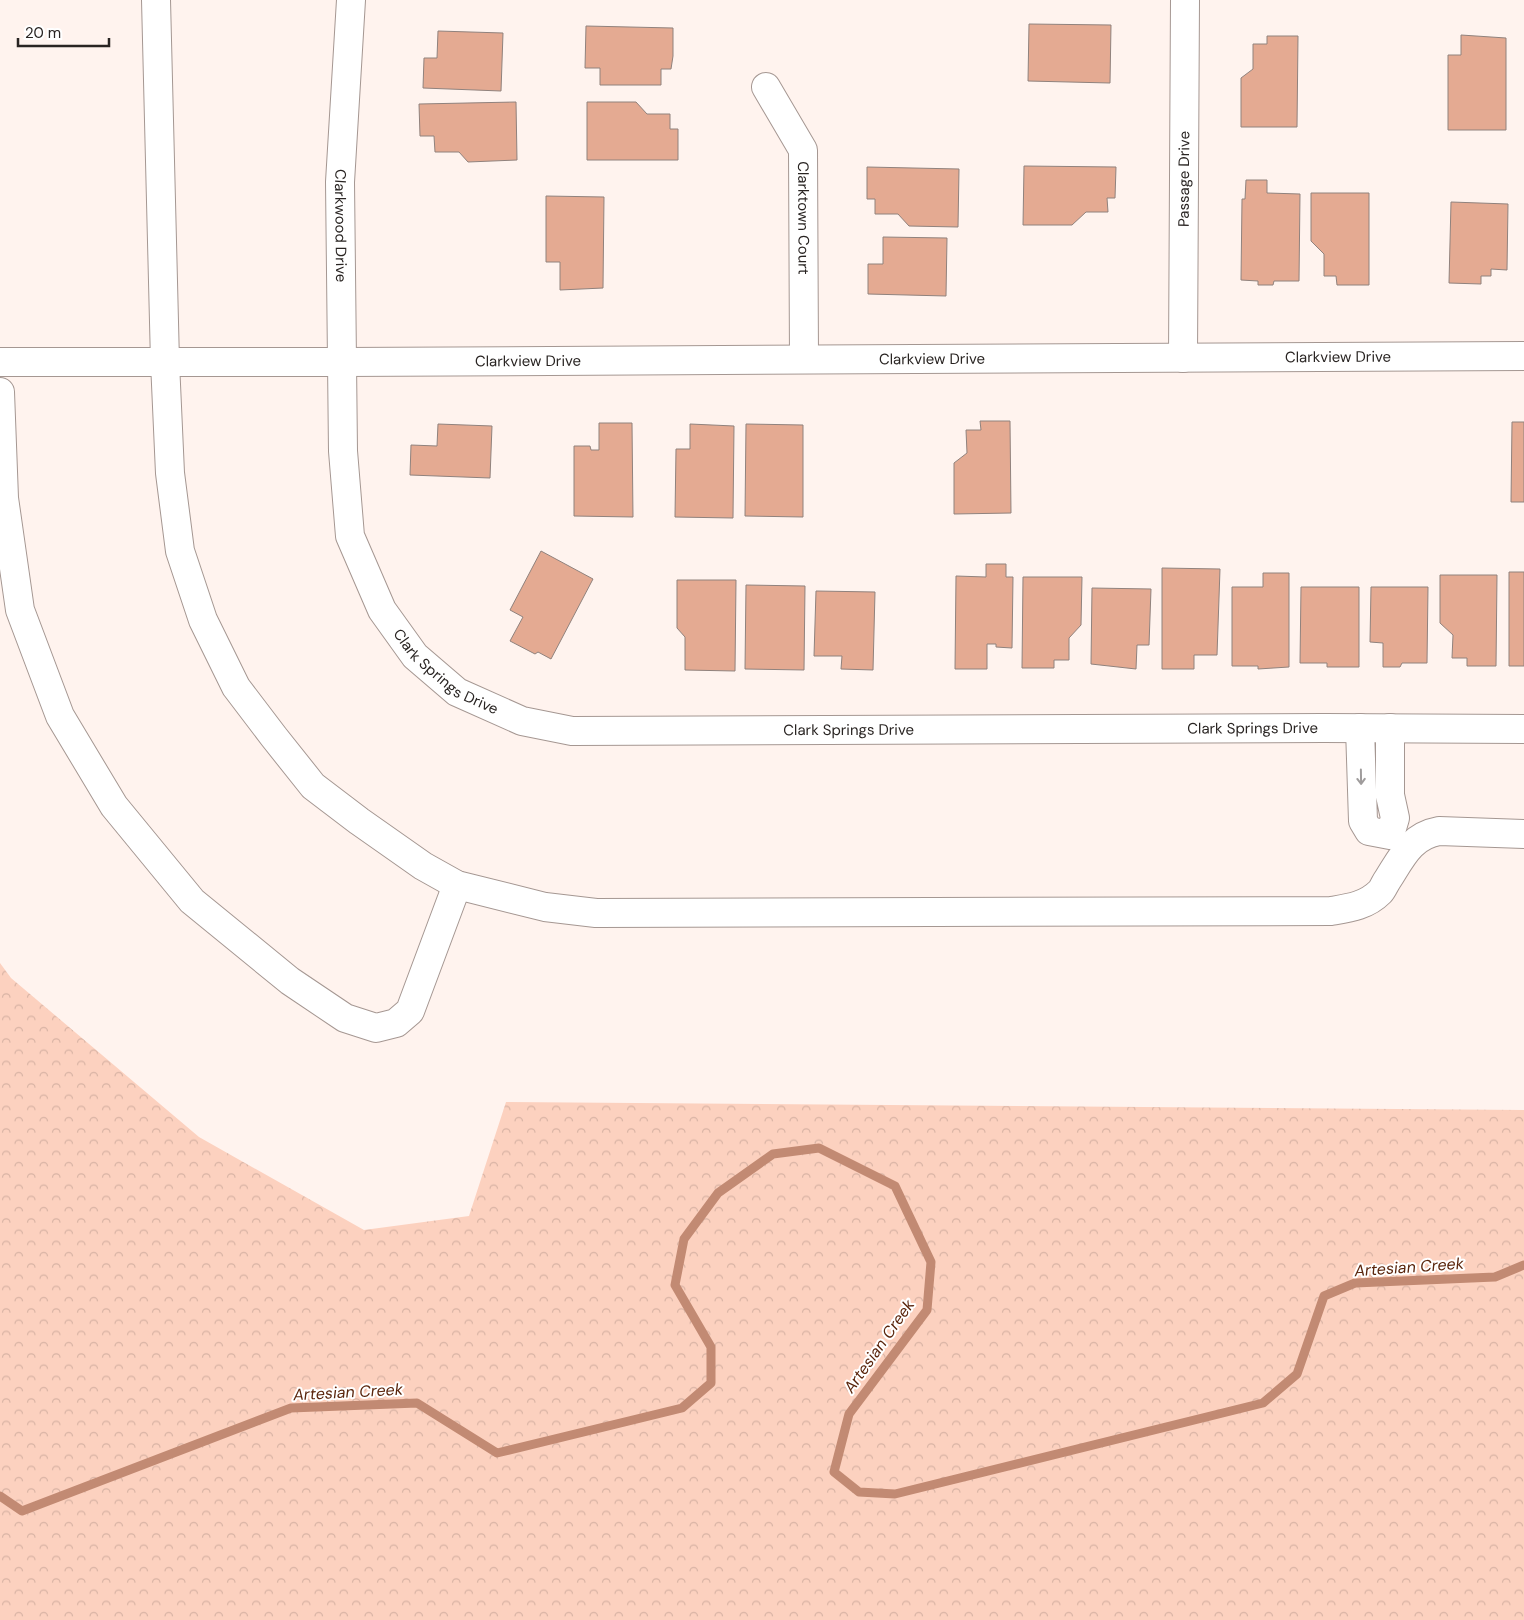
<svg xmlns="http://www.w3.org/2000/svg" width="1524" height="1620" font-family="'DM Sans',sans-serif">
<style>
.forest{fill:url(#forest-crowns)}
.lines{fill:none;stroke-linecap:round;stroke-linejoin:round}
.stream{stroke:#c28a73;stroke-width:9}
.building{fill:#e4aa92;stroke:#90827d}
.minor-casing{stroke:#a59792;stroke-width:30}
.minor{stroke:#fff;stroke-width:28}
.oneway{stroke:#9f9c9c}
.labels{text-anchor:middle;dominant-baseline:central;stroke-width:4;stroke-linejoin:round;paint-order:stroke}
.street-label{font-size:15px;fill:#292422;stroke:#fff}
.water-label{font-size:16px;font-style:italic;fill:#5a250c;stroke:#fff}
</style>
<defs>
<pattern id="forest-crowns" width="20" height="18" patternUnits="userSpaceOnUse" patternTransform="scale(1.25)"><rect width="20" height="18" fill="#fcd1bf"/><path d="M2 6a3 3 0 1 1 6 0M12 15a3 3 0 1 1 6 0" fill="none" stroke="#d8b3a4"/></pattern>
</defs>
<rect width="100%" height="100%" fill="#fff3ee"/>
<!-- forest -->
<path class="forest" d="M0,963L11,978L199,1137L364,1230L469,1216L506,1102L1524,1110V1620H0Z"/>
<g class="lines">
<!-- stream -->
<path class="stream" d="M0,1496L22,1511L291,1408L417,1403L497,1453L682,1408L711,1383V1347L675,1285L684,1239L718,1193L773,1154L819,1148L895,1186L931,1262L927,1310L849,1414L834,1472L859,1492L895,1494L1263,1403L1297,1374L1324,1296L1355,1283L1495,1277L1524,1265"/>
</g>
<!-- building -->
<path class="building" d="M1029,24L1111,25L1110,83L1028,81Z
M586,26L673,28V56L671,69H661V85H600V68H585Z
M438,31L503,33L501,91L423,88L424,58H437Z
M1461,35L1506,38V130H1448V55H1461Z
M1267,36H1298L1297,127H1241V78L1253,69V44H1267Z
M516,102L517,160L468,162L459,152H435L434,136H420L419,104Z
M587,102H636L647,114H670V129H678V160H587Z
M1024,166L1116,167L1115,198H1107L1108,212H1086L1072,225H1023Z
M867,167L959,169L958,227L909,226L898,214H875V199H867Z
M1246,180H1267V193L1300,194L1299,281H1274L1273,285H1258V281L1241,280L1242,199H1245Z
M1311,193H1369V285H1337L1336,276H1324V254L1311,241Z
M546,196L604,197L603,288L560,290V262H546Z
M1451,202L1508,204L1507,270L1491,269V276H1481V284L1449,283Z
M883,237L947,238L946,296L868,294V264H883Z
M980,421H1010L1011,513L954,514V463L967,453L966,430H981Z
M1512,422H1524V502H1511Z
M599,423H632L633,517L574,516V446H590L591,450H599Z
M438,424L492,426L490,478L410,475L411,445L437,446Z
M690,424L734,426L733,518L675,517L676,449H690Z
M746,424L803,425V517L745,516Z
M541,551L593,579L551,659L538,652L535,654L510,641L523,617L510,610Z
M986,564H1006V577H1013L1012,648L996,647V644H987V669H955L956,576L986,577Z
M1162,568L1220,569L1217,655H1194V669H1162Z
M1509,572H1524V666H1509Z
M1263,573H1289V667L1258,669V666H1232V587H1263Z
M1440,575H1497L1496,666H1467V658H1452L1453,635L1440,623Z
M1023,577H1082L1081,625L1069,638V660H1054V668H1022Z
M677,580H736L735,671L685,670V637L677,628Z
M746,585L805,586L804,670L745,669Z
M1301,587H1359V667H1327V663H1300Z
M1371,587H1428L1427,663H1402L1400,667H1383V643L1370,642Z
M1092,588L1151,589L1149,645H1137L1136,669L1091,664Z
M816,591L875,592L873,670L841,669L842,656H814Z"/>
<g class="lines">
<defs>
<g id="minor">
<path d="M156,0L165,362L170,473L180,551L203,620L236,687L274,737L313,786L359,821L423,866L457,885L545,907L596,913L1331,911C1349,908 1366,906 1380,892C1383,889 1385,883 1388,879C1402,857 1411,836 1439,831L1524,834"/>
<path id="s1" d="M351,0L340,182L343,451L350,536L382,610L415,656L457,692L522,721L572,731L1324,728L1524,729"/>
<path id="s2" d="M766,87L803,150L804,359"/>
<path id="s3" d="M1183,358L1185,0"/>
<path id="s4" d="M0,362H342L1524,356"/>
<path d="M0,392L4,498L20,610L60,716L114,806L192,901L290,981L345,1018L376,1028L396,1023L410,1011L457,885"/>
<path d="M1360,728L1363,821L1369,831L1390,835L1395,818L1390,795V728"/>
</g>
</defs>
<!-- minor casing -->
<use href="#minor" class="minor-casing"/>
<!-- minor -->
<use href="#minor" class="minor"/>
</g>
<!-- one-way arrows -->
<defs><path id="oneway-shaft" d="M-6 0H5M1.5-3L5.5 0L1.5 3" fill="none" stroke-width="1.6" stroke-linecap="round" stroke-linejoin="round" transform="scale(1.25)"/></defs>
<use class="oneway" href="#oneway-shaft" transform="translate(1361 777) rotate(89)"/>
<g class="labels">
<!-- street labels -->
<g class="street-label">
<text stroke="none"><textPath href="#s3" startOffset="179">Passage Drive</textPath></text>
<text stroke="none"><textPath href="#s2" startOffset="141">Clarktown Court</textPath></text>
<text stroke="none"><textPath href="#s1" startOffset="226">Clarkwood Drive</textPath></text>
<text stroke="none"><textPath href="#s4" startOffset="1338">Clarkview Drive</textPath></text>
<text stroke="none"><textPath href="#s4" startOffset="932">Clarkview Drive</textPath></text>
<text stroke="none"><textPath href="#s4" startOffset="528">Clarkview Drive</textPath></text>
<text stroke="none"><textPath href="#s1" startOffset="708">Clark Springs Drive</textPath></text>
<text stroke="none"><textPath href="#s1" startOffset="1532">Clark Springs Drive</textPath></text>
<text stroke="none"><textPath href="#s1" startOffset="1128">Clark Springs Drive</textPath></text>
</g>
<!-- water labels -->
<g class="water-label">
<text transform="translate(1409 1267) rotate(-4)">Artesian Creek</text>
<text transform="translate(879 1346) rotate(-55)">Artesian Creek</text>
<text transform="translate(348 1392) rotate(-3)">Artesian Creek</text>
</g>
</g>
<!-- scale -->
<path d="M18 38v8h91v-8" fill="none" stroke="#292422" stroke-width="2.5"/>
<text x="25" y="38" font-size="15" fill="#292422" stroke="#ffffff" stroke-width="4" paint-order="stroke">20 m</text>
</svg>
